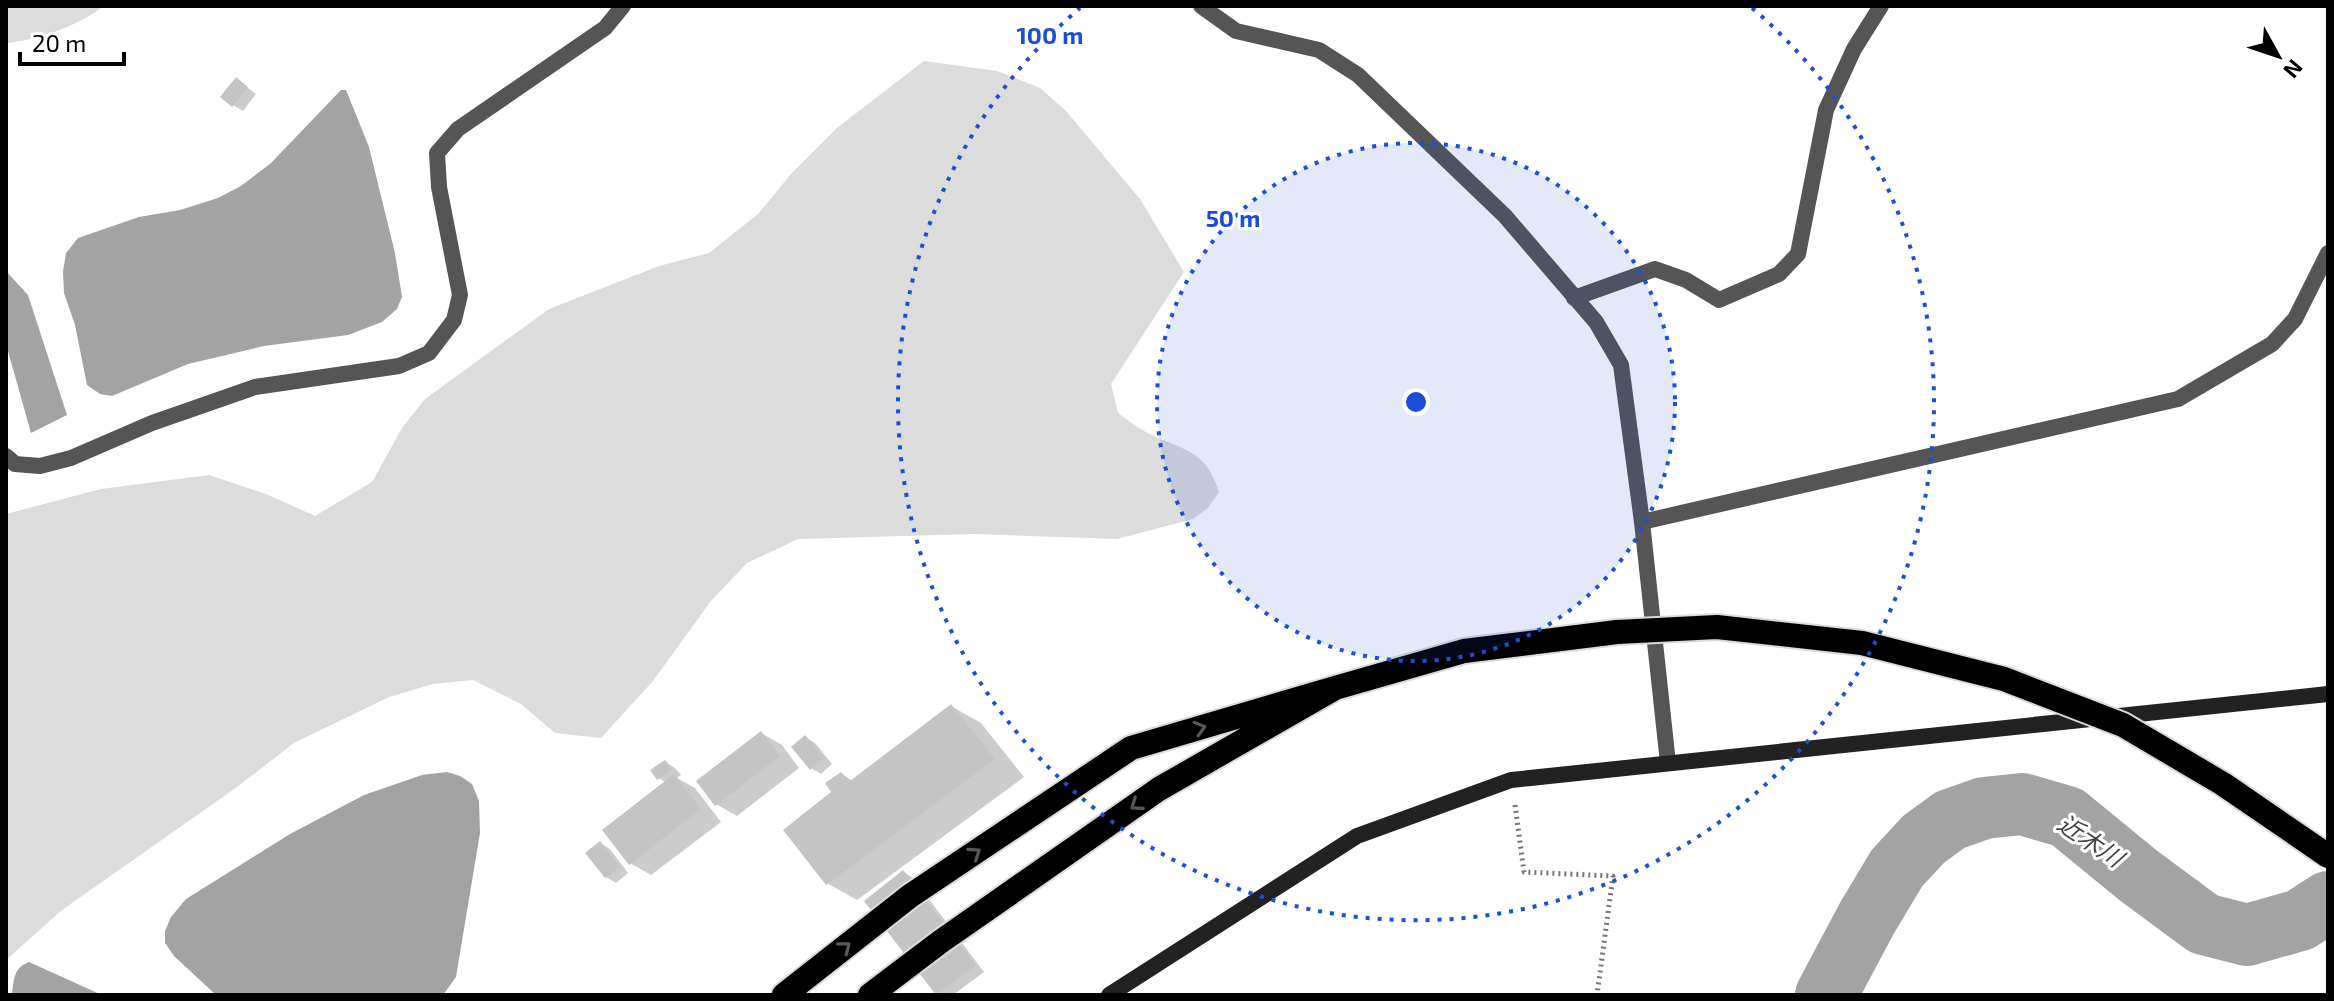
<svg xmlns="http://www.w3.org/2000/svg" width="2334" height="1001" font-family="'Exo 2','Noto Sans JP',sans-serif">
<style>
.green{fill:#dcdcdc}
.water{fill:#a3a3a3}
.shadow{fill:#0003}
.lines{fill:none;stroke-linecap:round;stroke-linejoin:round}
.river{stroke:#a3a3a3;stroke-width:62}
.building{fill:#c4c4c4}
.highway-casing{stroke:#dbdbdb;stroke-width:28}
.path{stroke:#777;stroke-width:5;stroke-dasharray:2 4;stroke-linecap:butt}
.street{stroke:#555;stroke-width:16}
.secondary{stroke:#222;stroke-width:16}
.highway{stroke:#000;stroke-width:24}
.highway-bridge-casing{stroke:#dbdbdb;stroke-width:28;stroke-linecap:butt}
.highway-bridge{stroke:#000;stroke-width:24}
.oneway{stroke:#595959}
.ring{fill:none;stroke:#1d4ed8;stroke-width:4;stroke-dasharray:4 8}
.labels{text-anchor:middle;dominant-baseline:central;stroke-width:6;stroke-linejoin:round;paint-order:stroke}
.water-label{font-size:24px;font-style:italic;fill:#444;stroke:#fff}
.centre{fill:#1d4ed8;stroke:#fff;stroke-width:4}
.ring-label{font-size:24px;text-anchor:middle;font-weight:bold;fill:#1d4ed8;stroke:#fff;stroke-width:6;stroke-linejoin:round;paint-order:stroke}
</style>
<rect width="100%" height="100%" fill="#fff"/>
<!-- green -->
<path class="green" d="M6,6H103C82,25 34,41 6,43Z
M924,61L997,71L1040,88L1066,111L1140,199L1184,272L1111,384L1118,413C1128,420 1139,429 1150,434C1185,451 1206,450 1219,492L1208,508L1193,519L1117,539L975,534L798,539L747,563L711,601L653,681L601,738L555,733L521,704L473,680L433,684L389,697L294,743L237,787L62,910L6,960V514L101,489L209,475L266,494L315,516L372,482L402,428L425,399L549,309L659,266L709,253L758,214L791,174L838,127Z"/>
<!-- water -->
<path class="water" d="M341,90H346L369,147L395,253L402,297L397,309L382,322L348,335L264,346L188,364L112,396L100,394L87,385L75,325L64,293L63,272L66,253L78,238L139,217L180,210L218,198L241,186L271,163Z
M6,271L28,295L67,415L31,433L6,344Z
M447,772L460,776L472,784L479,801L480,833L456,977L443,995H216L174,956L165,943V931L171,917L186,899L290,834L364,795L422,775Z
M29,962L102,995H12C14,980 13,968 29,962Z"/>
<!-- shadow -->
<path class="shadow" d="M237,80L256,94L243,111L233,105Z
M951,706L981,723L1024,777L857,900L827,883L834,792L841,774L853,781Z
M761,733L782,745L799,768L737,816L716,804Z
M805,737L815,743L832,764L821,774L811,768Z
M665,762L675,768L681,775L677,778L695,788L721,822L651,875L630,863L666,783L659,778Z
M600,843L610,849L628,873L616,883L606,877Z
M904,872L913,878L984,972L953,995L937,994Z"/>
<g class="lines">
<!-- river -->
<path class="river" d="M1826,995L1867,918L1897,868L1924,839L1950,820L1984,808L2022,804L2067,817L2139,876L2204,924L2247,935L2300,920L2328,902"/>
</g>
<!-- building -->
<path class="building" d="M236,77L248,87L232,107L220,97Z
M951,704L995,759L826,885L783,830L831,792L825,783L841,772L850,781Z
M761,731L780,756L715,806L696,781Z
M805,735L824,758L810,770L791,747Z
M665,760L672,769L657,780L650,770Z
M674,774L701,809L629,865L602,830Z
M600,841L620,867L605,878L585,853Z
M903,870L976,965L936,995L864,901Z"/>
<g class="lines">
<defs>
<path id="highway" d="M1335,688L1464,651L1617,632
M784,995L910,896L1131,748L1335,688L1159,789L940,942L870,995"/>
</defs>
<!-- highway casing -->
<use href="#highway" class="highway-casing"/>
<!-- path -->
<path class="path" d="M1515,805L1524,872L1613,876L1597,995"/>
<!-- street -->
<path class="street" d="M1201,6L1236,31L1319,50L1358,75L1505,216L1596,322L1621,365L1642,522L1668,763
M1574,298L1655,269L1686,280L1719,300L1779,274L1798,254L1826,110L1854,49L1881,6
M6,456L15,464L40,466L71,458L152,423L255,387L399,366L429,353L454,320L460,295L439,187L437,153L458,129L605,28L623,6
M1642,522L2178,399L2272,344L2295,319L2328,253"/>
<!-- secondary -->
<path class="secondary" d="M1109,995L1357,836L1511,780L2328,694"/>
<!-- highway -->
<use href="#highway" class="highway"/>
<defs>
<path id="highway-bridge" d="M1617,632L1717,627L1862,643L2004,679L2123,725L2223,784L2328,856"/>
</defs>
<!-- highway-bridge casing -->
<use href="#highway-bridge" class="highway-bridge-casing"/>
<!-- highway-bridge -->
<use href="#highway-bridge" class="highway-bridge"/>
</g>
<!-- one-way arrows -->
<defs><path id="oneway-chevron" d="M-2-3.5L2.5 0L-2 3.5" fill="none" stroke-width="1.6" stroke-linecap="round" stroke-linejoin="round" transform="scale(2)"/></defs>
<g class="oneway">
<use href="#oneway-chevron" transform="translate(1200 728) rotate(-16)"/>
<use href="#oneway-chevron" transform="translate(1136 805) rotate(145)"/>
<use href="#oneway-chevron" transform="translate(975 853) rotate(-34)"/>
<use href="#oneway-chevron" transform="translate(845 947) rotate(-38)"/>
</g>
<!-- distance rings -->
<circle cx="1416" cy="402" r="259" fill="#1d4ed8" fill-opacity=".12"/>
<g class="ring">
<circle cx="1416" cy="402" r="259"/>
<path d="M1752 8A518 518 0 1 1 1080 8"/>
</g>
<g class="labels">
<!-- water labels -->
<g class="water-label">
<text transform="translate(2091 840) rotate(34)">近木川</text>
</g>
</g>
<circle cx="1416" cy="402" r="12" class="centre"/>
<g class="ring-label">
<text x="1050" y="44">100 m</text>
<text x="1233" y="227">50 m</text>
</g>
<!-- border -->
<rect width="2334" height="1001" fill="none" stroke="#000000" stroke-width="16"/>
<!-- north arrow -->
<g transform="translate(2278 56) rotate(130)" stroke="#ffffff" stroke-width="6" paint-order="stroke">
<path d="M0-6L14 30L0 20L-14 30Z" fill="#000000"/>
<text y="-12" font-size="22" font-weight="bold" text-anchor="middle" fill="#000000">N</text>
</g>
<!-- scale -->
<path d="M20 52v12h104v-12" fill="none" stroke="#000000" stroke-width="4"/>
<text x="32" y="52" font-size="24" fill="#000000" stroke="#ffffff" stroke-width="6" paint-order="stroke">20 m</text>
</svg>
